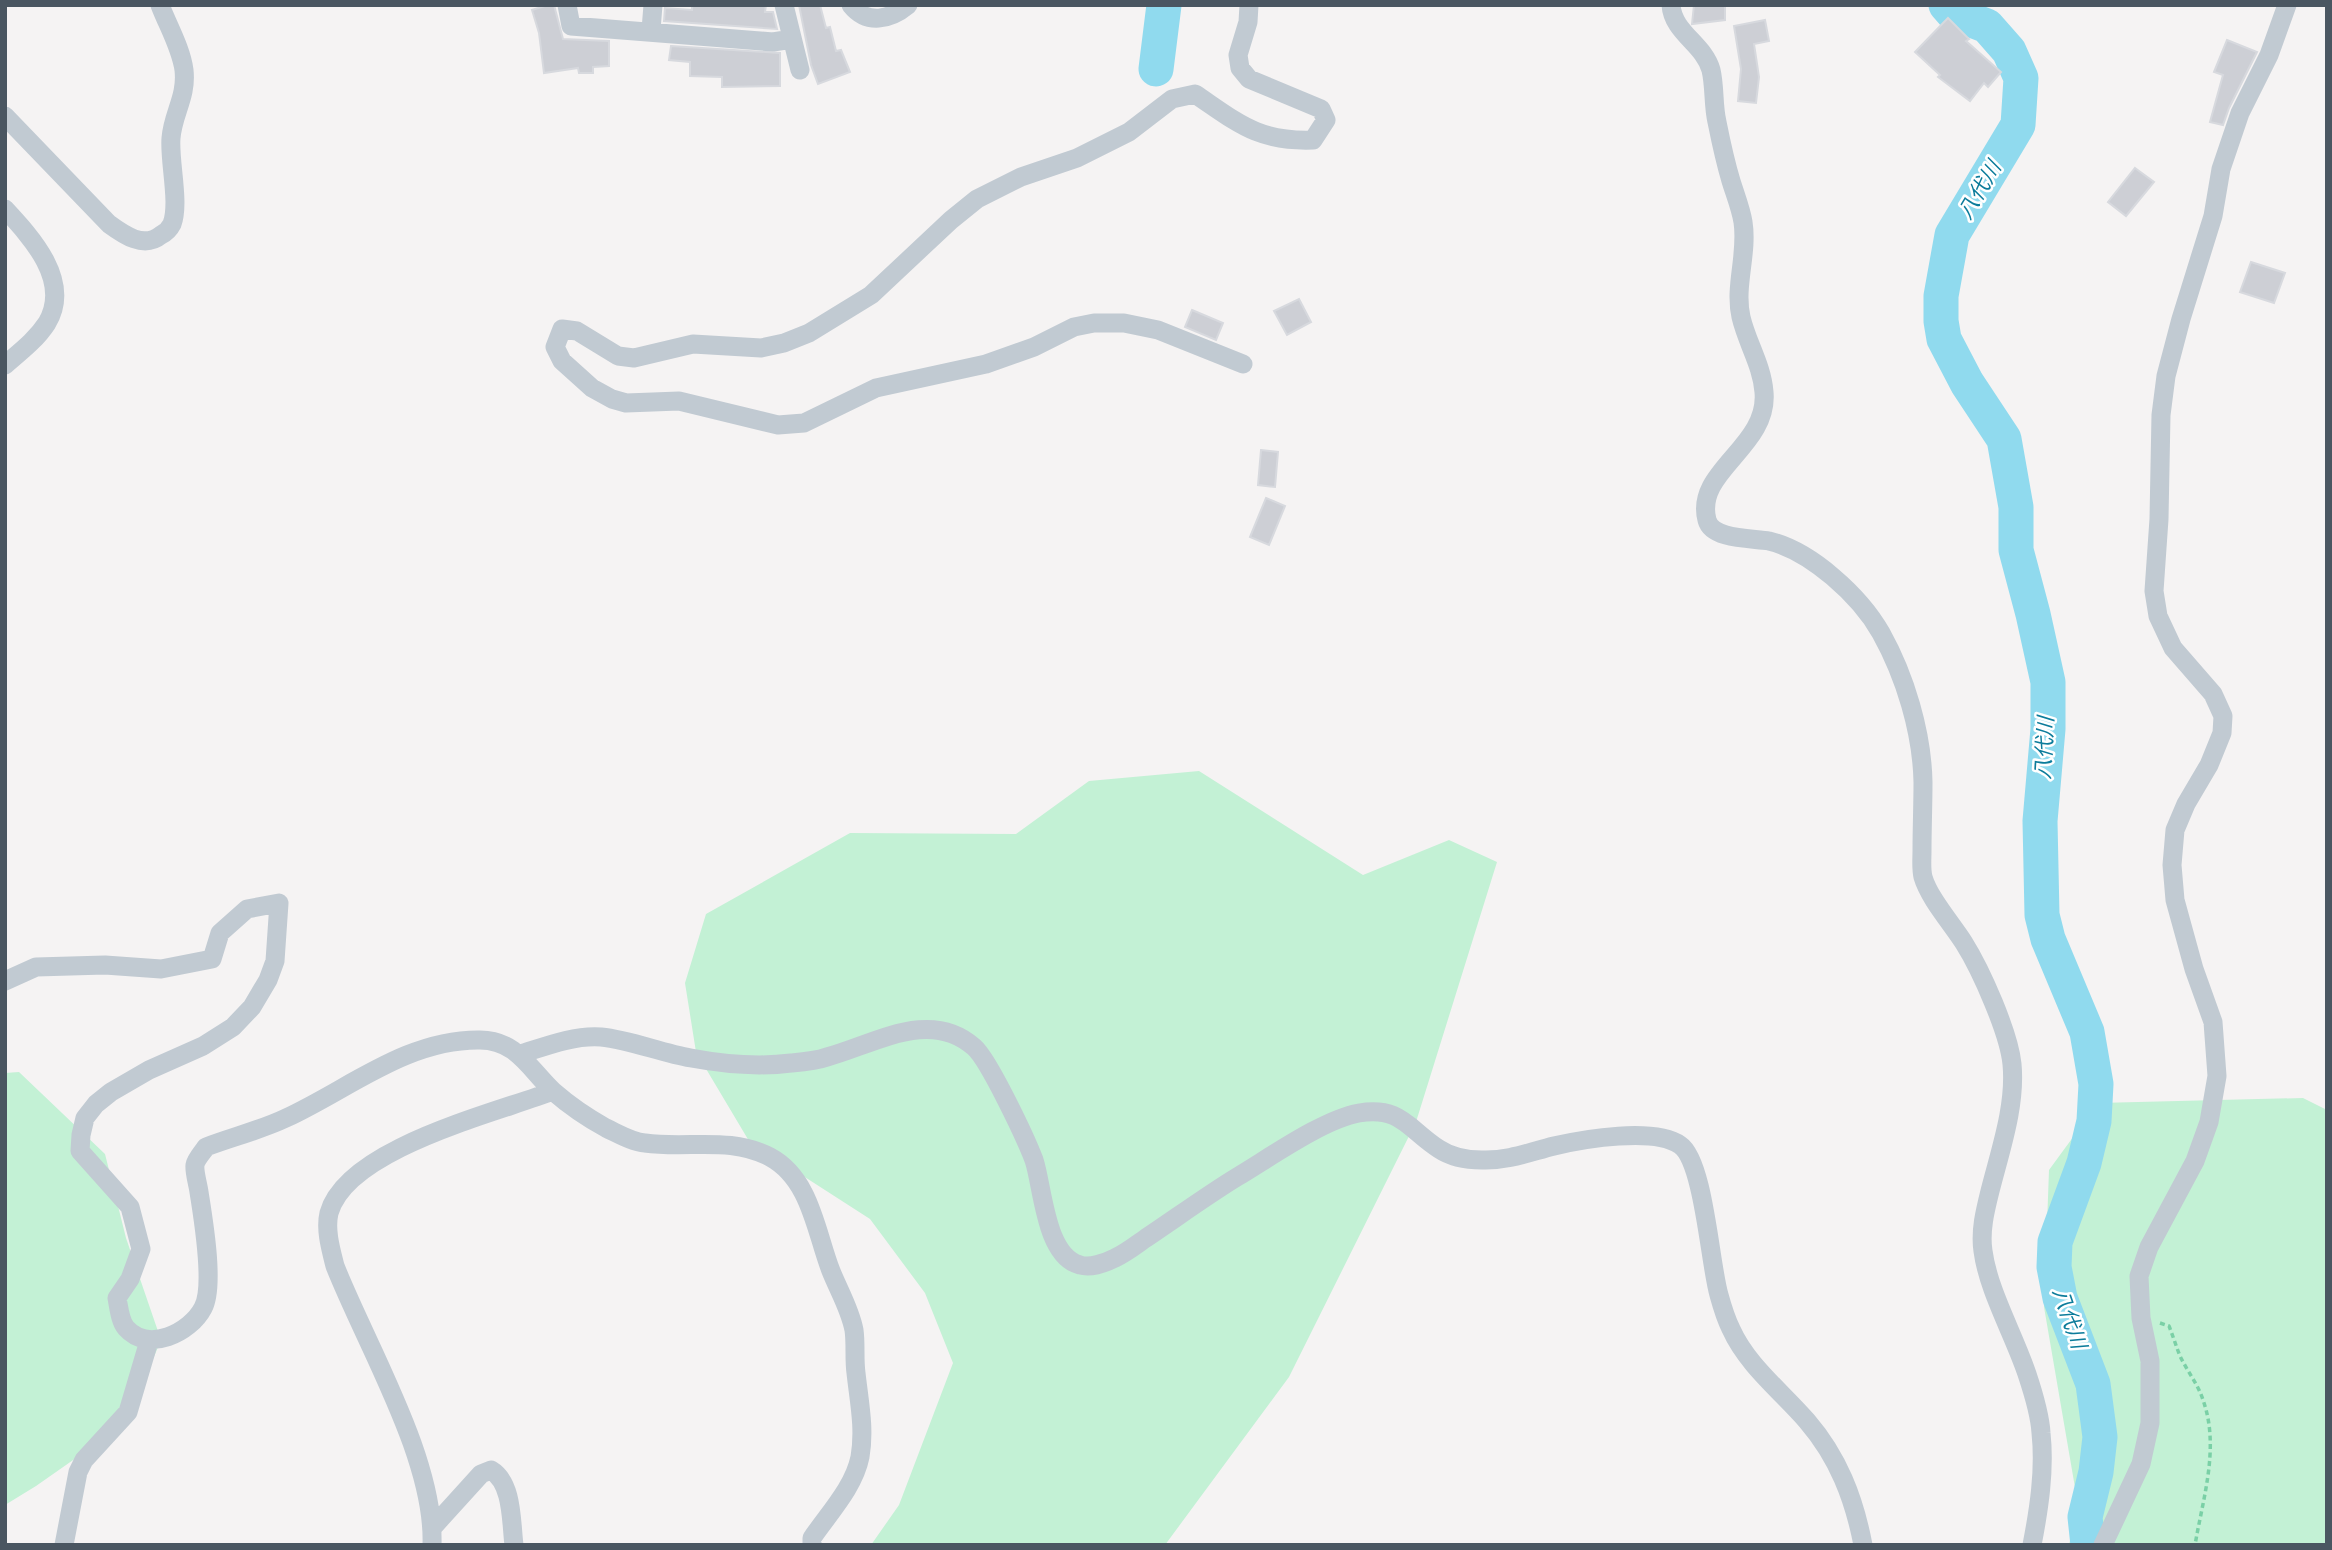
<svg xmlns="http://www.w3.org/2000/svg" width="2332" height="1550" font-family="Montserrat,'Noto Sans JP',sans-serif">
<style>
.green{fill:#c3f1d5}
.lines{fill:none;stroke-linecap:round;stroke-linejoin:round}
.river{stroke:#90daee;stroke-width:35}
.building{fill:#cdcfd5;stroke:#d7d9de;stroke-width:2}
.path{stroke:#7ad0a6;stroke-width:3.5;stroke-dasharray:5 3.5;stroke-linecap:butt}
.minor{stroke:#c1cad2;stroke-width:19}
.labels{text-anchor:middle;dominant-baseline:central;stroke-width:5;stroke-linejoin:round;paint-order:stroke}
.water-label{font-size:21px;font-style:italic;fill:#0c7c9b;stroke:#fff}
</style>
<rect width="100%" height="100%" fill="#f5f3f3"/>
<!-- green -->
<path class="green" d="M1199,771L1363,875L1449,840L1497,862L1416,1122L1289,1377L1165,1545H871L899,1505L953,1363L925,1293L870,1219L749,1141L696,1052L685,983L706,914L850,833L1016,834L1089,781Z
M19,1072L105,1154L126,1238L161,1340L126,1423L36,1486L5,1505V1073Z
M2303,1098L2327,1110V1545H2069L2078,1505L2044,1307L2049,1170L2098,1103Z"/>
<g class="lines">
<!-- river -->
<path class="river" d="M1946,5L1953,13L1987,26L2009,51L2021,78L2018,125L1952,235L1941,296V321L1944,339L1967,383L2004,439L2016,507V550L2033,614L2048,682V729L2040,821L2042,915L2048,939L2087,1032L2096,1084L2094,1121L2084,1163L2055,1242L2054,1267L2060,1298L2093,1384L2100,1437L2096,1472L2085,1517L2088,1545
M1156,69L1164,5"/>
</g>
<!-- building -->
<path class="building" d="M548,5H554L563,39L609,41V66L593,67V73H579L578,68L544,73L539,33L532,10Z
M695,5H766L765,12H773L777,29L664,21L665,8L692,10V7Z
M799,5H820L826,28L830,27L836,51L841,50L850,72L818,84L811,65Z
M1694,5H1725V20L1692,24Z
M1948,18L1969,39L1966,41L2001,72L1988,87L1984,83L1970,101L1938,77L1940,75L1915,52Z
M1765,20L1769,41L1754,44L1759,77L1756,103L1738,101L1741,69L1734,26Z
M2227,40L2257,52L2229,108L2223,125L2210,122L2223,75L2214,72Z
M671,46L780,53V86L722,87V77L690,76V62L669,60Z
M2135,168L2154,182L2126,216L2108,202Z
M2251,262L2285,273L2274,303L2240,292Z
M1299,299L1311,322L1287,335L1274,311Z
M1192,310L1223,323L1216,340L1185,327Z
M1261,450L1278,452L1275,487L1258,485Z
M1266,498L1285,506L1269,545L1250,537Z"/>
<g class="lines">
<!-- path -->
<path class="path" d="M2160,1323L2169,1326C2173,1336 2176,1346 2180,1356C2187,1371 2198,1384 2203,1400C2220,1447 2203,1498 2195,1545"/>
<!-- minor -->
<path class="minor" d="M567,5L571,26L773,42L792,39
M784,5L800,70
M851,5C867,25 890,20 908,5
M1671,5C1673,33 1704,44 1711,70C1715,87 1713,105 1717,122C1721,142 1725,161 1731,181C1735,194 1741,209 1743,222C1748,254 1734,286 1741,317C1747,343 1762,365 1764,392C1769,447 1694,471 1707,520C1712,540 1753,538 1769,541C1811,551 1860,596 1881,633C1905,676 1922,732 1923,782C1923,805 1922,828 1922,851C1922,859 1921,869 1923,877C1929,898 1952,924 1964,943C1981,970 2009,1033 2012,1064C2016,1106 2000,1151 1990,1191C1985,1211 1980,1231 1983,1251C1988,1290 2014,1335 2027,1374C2033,1392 2040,1414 2041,1433C2045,1470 2039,1509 2032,1545
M651,30L653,5
M5,116L109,224C124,235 144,249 161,235C165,233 170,228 172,224C180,203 169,161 171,138C173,113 187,97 184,70C181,48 168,26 160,5
M5,209C31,237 72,281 47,323C36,340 20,352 5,365
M1243,364L1158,330L1124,323H1094L1074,327L1034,347L986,364L876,388L804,423L778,425L679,401L626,403L612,399L592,388L562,361L555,347L562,329L577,331L618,356L634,358L693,344L761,348L784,343L809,333L871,295L951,220L977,199L1021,177L1077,158L1129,132L1172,99L1195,94C1238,123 1258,142 1313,140L1326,120L1321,109L1249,79L1240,68L1238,55L1248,22L1249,5
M5,981L36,967L105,965L161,969L212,959L220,933L247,909L279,903L275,961L268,980L252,1007L233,1027L203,1046L149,1070L111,1092L96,1104L85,1118L81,1135L80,1151L130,1207L141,1249L130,1279L117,1298C119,1308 120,1321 126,1328C148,1353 190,1333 203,1308C215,1286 203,1218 199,1192C198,1184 194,1172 195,1165C196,1159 203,1152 206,1147C232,1137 261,1130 286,1118C349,1089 407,1039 480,1040C517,1040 530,1070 554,1092C570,1106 588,1118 606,1128C619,1134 632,1142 645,1143C688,1149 730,1136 770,1157C811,1179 816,1233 831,1271C839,1291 850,1309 854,1330C856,1344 854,1359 856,1373C859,1401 865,1428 860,1457C854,1487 829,1513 812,1538V1545
M521,1054C546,1046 574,1035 601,1037C631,1040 661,1053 691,1058C723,1064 759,1067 791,1063C803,1062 816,1061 827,1057C875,1044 930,1008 974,1047C989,1060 1026,1139 1034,1160C1043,1187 1045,1256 1080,1265C1090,1268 1105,1263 1115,1258C1126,1253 1136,1245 1146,1238C1176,1218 1206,1196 1237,1177C1269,1158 1324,1119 1359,1113C1401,1106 1408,1129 1439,1149C1451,1157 1468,1160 1482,1160C1508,1161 1530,1152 1554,1146C1584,1139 1654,1127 1680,1145C1704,1161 1710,1265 1719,1295C1722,1306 1726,1319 1731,1329C1747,1365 1782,1392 1807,1421C1838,1457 1854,1498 1863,1545
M433,1527L481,1474L491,1470C513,1483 511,1522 514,1545
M64,1545L78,1472L84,1460L128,1412L149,1341
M432,1545C435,1459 367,1347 335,1266C331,1250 325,1230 329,1213C347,1148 496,1113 553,1091
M2103,1545L2141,1464L2150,1423V1361L2141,1318L2139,1276L2149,1247L2195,1161L2209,1122L2217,1076L2213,1022L2194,969L2175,900L2172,865L2175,830L2186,804L2209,765L2222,733L2223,716L2213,694L2173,648L2158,616L2154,591L2159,519L2161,415L2166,376L2181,319L2213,216L2221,169L2240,113L2269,55L2287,5"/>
</g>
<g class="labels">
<!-- water labels -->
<g class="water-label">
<text transform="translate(1979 190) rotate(-59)">八代川</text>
<text transform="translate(2044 748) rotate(-87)">八代川</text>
<text transform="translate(2070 1318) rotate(71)">八代川</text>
</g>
</g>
<!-- border -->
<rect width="2332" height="1550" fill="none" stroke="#4a5661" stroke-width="14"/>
</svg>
